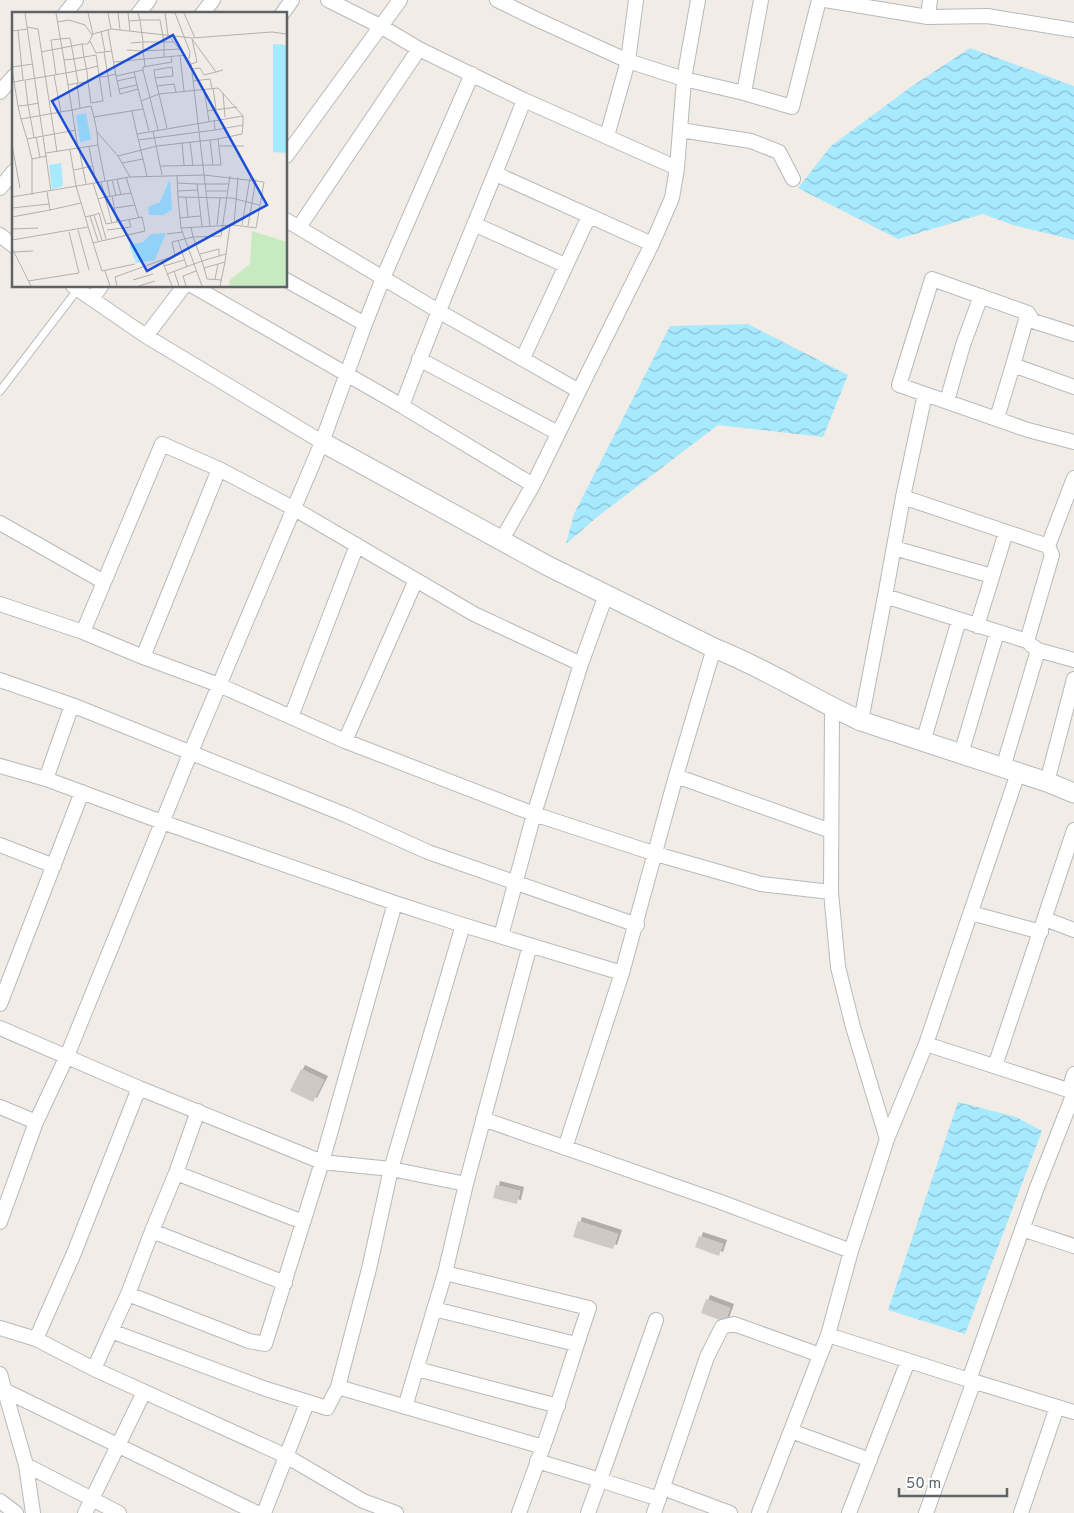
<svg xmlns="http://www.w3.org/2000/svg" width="1074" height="1513" font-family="Overpass,sans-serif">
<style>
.water{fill:url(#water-waves)}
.building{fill:#cec9c4;filter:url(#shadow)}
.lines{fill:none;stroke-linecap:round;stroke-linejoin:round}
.lane-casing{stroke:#b6b9bd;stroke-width:9}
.street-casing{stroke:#b6b9bd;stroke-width:16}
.secondary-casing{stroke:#b4babe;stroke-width:21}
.lane{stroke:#fff;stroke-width:7}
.street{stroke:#fff;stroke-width:14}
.secondary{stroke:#fff;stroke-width:19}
.inset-road{fill:none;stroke:#b2b1af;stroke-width:1}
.view{fill:#1d4ed8;fill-opacity:0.15;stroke:#1d4ed8;stroke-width:2.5}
.inset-edge{fill:none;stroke:#5d6367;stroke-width:2.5}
</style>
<defs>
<pattern id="water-waves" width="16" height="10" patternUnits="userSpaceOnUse" patternTransform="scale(1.25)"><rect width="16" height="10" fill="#a7e9ff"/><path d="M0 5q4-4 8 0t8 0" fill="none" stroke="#8bc0d2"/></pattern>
<filter id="shadow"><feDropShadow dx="4" dy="-4" stdDeviation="0" flood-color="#0004"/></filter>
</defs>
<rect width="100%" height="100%" fill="#f1ece5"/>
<!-- water -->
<path class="water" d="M970,48L1074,86V240L1013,225L983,214L898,239L798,188L831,146L908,89Z
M748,324L848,375L823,437L718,425L597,517L566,544L574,514L670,326Z
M958,1102L1016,1117L1042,1131L965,1334L888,1310Z"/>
<!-- building -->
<path class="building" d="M301,1069L324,1080L313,1102L290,1091Z
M496,1185L520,1191L517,1204L493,1198Z
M578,1221L618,1234L613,1249L573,1237Z
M699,1236L723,1244L719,1256L695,1247Z
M706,1299L730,1308L725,1322L701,1313Z"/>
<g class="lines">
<defs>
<path id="lane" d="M0,391L78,289"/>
<path id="street" d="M328,0L382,27L419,49L524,100L677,168L672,198L652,244L579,391
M497,0L536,19L628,61L607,136
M636,0L628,61L684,79L744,93L792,107L819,0
M825,0L928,17L930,0
M65,14L76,0
M138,14L149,0
M202,14L213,0
M282,14L292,0
M928,17L987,16L1074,30
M0,92L14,76
M744,93L761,0
M524,100C485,202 440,303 402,406L533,485
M680,130L751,141L779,152L793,179
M286,156L400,0
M677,168L684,79L698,0
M496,174L652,244
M0,188L14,171
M286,220L440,312L579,391L533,485L501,541
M474,224L565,265
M299,227L419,49
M0,235L14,246
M286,280L365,324
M73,286L146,336L322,442
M193,286L402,406
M92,299L101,286
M1074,334L1033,321L1028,313L932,279L899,385L1028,430L1074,442
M146,336L184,286
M523,358L589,216
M419,359L558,433
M1013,365L1028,313
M925,394L903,497L885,596L1027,641L1052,555L1048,546L1074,478
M947,401L963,345L981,296
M997,418L1013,365L1074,387
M903,497L1048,546
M0,523L104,582
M894,548L992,576
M0,604L83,632
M977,626L1006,532
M1031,645L1038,650L1074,660
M143,657L83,632L162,444L219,469
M581,664L474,614L293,508L219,469L143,657L219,685L345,741L534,814L656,854L761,884L831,892L832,708
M0,680L72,705
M291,717L357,545
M861,721L885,596
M345,741L416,580
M923,742L959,620
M961,754L997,632
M0,766L46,779L162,822L395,903L463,925L622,973L676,776L714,648
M1003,768L1038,650
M1018,773L926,1044L1074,1092
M676,776L831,831
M46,779L72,705L346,815L428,852L637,925
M1047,782L1074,679
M0,845L54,866
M831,892L838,967L853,1027L887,1139L926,1044
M971,913L1041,932
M1045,919L1074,930
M463,925L391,1169L369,1269L338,1387L543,1447L519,1513
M501,936L534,814L581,664L606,595
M0,1004L82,792
M0,1028L139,1088L322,1162L391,1169L466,1184
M995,1066L1074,830
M1069,1090L1074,1074
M0,1107L36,1122
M198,1111L176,1173L303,1222
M483,1119L718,1201L851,1251L887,1139
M565,1148L622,973
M0,1222L36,1122L67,1056L190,754L322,442L365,324L383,278L472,74
M1022,1229L1074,1246
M152,1231L176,1173
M851,1251L828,1335L969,1380L1036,1190L1074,1093
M445,1273L466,1184L530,945
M285,1283L152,1231L128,1294L249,1341L265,1344L322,1162L395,903
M434,1309L576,1344
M656,1320L600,1480L659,1499
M0,1328L36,1339L94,1369L286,1456L363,1501L396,1513
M111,1331L128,1294
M36,1339L74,1253L139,1088
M94,1369L111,1331L266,1389L327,1408L338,1387
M417,1369L558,1406
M0,1374L26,1465L33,1513
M969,1380L1074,1412
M6,1391L257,1513
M405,1407L445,1273L589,1308C573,1354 560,1401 543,1447
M791,1431L870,1460
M537,1461L600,1480L588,1513
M26,1465L92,1499L144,1392
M663,1488L730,1513
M0,1501L16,1513
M85,1513L92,1499L119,1513
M264,1513L307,1403
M654,1513L707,1357L722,1327L734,1324L820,1355
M759,1513L828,1335
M849,1513L908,1361
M926,1513L974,1381
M1021,1513L1057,1407"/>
<path id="secondary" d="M322,442L548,566L714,648C765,668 811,698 861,721L1047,782L1074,793"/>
</defs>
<!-- lane casing -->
<use href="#lane" class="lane-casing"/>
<!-- street casing -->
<use href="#street" class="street-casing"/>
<!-- secondary casing -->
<use href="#secondary" class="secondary-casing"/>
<!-- lane -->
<use href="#lane" class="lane"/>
<!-- street -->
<use href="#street" class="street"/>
<!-- secondary -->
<use href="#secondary" class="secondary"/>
</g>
<!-- overview -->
<g transform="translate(12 12)">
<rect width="275" height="275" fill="#f1ece5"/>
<path d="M240,219L275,230V274H217L218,268L238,252Z" fill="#c7eac0"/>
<path d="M261,32L275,33V141L261,140ZM74,101L79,128L68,130L64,103ZM49,151L51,174L40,177L37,153ZM158,167L160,198L151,203H137L136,195L148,190ZM154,221L143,248L124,251L117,233L131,230L139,222Z" fill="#a7e9ff"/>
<path class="inset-road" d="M13,1L39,179M44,1L52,48M76,1L81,22L99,17L180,26L260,20L275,22M96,1L99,17M106,1L108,18M116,1L118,19M153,1L156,23L179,51L198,214M163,1L178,40L177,47M172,1L183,26M117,9L128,8L131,30H152L148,8H128L126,1M45,10L57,8L73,13L80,23M15,15L26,17L45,140M6,18L11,68M96,18L104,64L131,58L146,118M0,19L16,17M89,19L93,40M180,27L204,60L211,58M78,29L84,41L100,39M119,31L131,30V39L168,37M115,38L131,39L133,54M29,40L70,32M92,40L96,64L104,62M168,44L172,79M152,45V30H161M102,50L174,43M179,52L185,50L180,27M0,55L21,52M0,55L2,70M179,57L188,56L192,63L204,60M131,58V55L160,50L159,45M42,63L49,100M44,63L39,28L58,26L62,47L72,45L75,60L76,70L66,71M104,64L108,82L126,77L122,60M88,65L96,64L99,85M143,66L161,64L160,55L142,58L143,66L147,82L155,116M105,69L123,65M181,69L198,67L200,76M76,70L79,91M65,71L68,96M145,74L162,72L164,80M201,76L204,97M107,77L125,73M126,77L137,119M192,77L197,109M211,81L213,105M129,89L147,82L206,76L231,104L125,122L135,164M27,91L16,93L13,68L54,61L56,73M79,91L91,89L84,43L72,45L70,32H76L81,22M6,94L2,70L12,68M60,98L56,73L66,71L62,47L52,48L54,61L74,57L86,54M120,99L125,122M195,99L225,95M9,107L6,94L16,93L22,125M203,118L231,113V104M141,119L150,163M85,120L82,105L131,97M24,125L28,145M15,127L9,107L60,98M206,127L230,122L231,113M126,128L203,118L202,108M198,128L206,127L209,153H201M178,130L181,154M170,131L172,153M0,133L8,176M86,133L85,120L106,144M207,134H232M77,135L84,171M66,137L60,98L79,94L82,105M67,137L74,172M58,138L64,174L81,231L133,219L130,205L94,212L81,171M34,141L86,133L93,169M35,144L20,147L15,127L64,118M20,147V183M110,151L131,147M62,158L81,154M165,163L166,185L220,186L247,193M114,165L119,181M118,165L106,144L145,134L198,128L201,153L149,154M105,167L109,183M100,168L104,184M95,169L98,184M165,171L185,172L190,214M185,172H217M166,179L186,178M194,179H215M0,185L118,165L192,163L252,170L244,216L222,213L169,216L166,185M174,185L176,205M86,187L93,185L89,170M0,196L37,192L35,180M103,196L123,193M38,198L69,191M82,203L87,201L94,227M78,204L86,229M0,205L38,198L37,192M73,205L82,203L90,228M167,206L189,204M105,210L100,184L106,183L119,181L127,206M100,211L93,185L100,184M205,213L208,186M222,213L226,165M230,213L238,166M236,214L244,167M179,215L181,225L209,224L218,164M169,216L190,274M0,217L26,216M66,218L77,258M95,218L119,215L117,208M155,222L171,220M0,228L76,215M166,228L175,255M81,231L90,259L123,252M0,236L19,274M2,240L21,239M188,242L207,237V244M214,242L218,213M152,254L172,248M192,256L195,267L210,268M93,259L98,274M162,259L167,274M155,262L190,249L181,225L160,230L163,244L150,248L160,274M203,267L206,252M121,268L141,262M16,269L67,261L57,220M105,274L103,265L150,248M127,274L143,269M174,274L171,264L184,259M208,274L213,250L192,256L190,249L214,242L213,250"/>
<path class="view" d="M161,23L255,193L135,259L40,89Z"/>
<rect width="275" height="275" class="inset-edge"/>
</g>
<!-- scale -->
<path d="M899 1488v8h108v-8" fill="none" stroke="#5d6367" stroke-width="2.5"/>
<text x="906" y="1488" font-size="15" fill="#5d6367" stroke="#ffffff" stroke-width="4" paint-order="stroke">50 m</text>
</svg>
